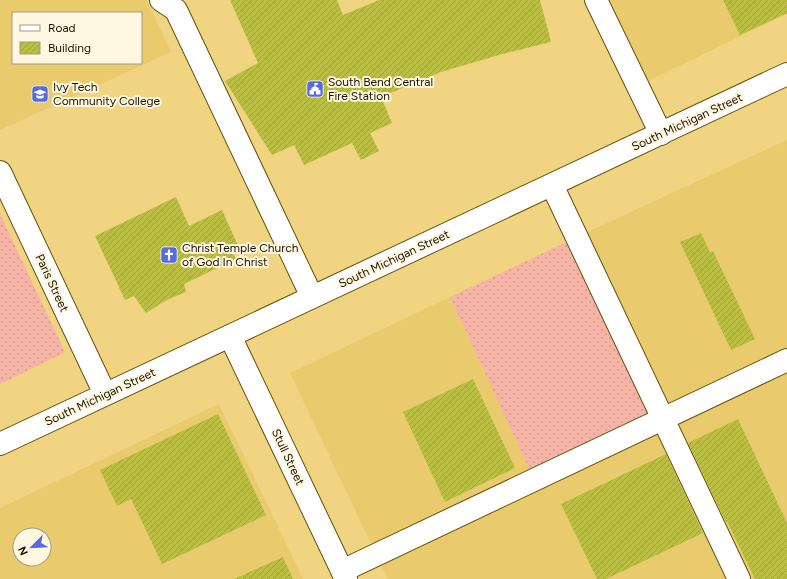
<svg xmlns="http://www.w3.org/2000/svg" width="787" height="579" font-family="Figtree,sans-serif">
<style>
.built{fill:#e9cb6e;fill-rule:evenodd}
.grass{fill:url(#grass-dots)}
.building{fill:url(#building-hatch)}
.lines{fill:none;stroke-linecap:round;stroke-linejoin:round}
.minor-casing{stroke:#65510a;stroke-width:24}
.major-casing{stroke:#65510a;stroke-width:24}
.minor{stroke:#fff;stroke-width:22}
.major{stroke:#fff;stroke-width:22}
.labels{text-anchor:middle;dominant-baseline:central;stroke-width:4;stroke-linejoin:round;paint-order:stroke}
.poi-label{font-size:12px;fill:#1a1200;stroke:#fff7df;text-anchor:start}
.street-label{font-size:12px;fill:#1a1200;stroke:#fff7df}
</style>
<defs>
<pattern id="grass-dots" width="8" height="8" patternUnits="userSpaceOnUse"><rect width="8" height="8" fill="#f6b4a7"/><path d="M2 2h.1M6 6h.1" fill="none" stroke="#d29a8e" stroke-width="1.8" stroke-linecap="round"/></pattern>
<pattern id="building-hatch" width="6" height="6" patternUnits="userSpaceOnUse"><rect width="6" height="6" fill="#babf43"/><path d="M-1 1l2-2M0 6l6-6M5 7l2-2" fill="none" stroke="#9fa339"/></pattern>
</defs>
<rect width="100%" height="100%" fill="#f0d481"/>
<!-- built -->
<path class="built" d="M0,0H147L171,52L0,130ZM13,13H141V63H13Z
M607,0H787V14L646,82Z
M787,140V354L665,411L581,235Z
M450,297L532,475L374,550L290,373Z
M787,369V579H748L674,422Z
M219,404L303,579H0V508ZM20,535H44V559H20Z
M658,430L729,579H388L379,561Z"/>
<!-- grass -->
<path class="grass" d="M0,214L65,352L62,354L0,384Z
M571,240L654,418L532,475L450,297Z"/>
<!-- building -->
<path class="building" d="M230,0H337L343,15L379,0H540L551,42L499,55L441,72L381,97L392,123L370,133L379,151L361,160L352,143L304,165L294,145L272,155L225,81L258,63Z
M723,0H787V13L740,35Z
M176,197L189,226L222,210L239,248L232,251L236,259L184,284L186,292L169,299L160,304L146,313L134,296L125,300L95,236Z
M701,233L710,252L713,251L755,339L731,350L680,242Z
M473,379L515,468L445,502L403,412Z
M218,414L266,515L162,564L131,499L117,506L100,470Z
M738,419L787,523V579H755L727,521L726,522L688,443Z
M666,454L703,533L606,579H597L561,504Z
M283,557L293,579H234Z"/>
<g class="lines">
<defs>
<path id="minor" d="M161,0L176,10L312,297
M596,0L661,134
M0,172L105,394
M552,185L739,579
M230,336L346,579
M342,571L787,360"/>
<path id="major" d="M0,444L787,74"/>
</defs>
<!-- minor casing -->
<use href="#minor" class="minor-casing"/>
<!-- major casing -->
<use href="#major" class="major-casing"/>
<!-- minor -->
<use href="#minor" class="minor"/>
<!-- major -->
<use href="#major" class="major"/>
</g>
<!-- icons -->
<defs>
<symbol id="civic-square" viewBox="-11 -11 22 22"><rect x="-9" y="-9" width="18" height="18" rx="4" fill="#556be1" stroke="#fff7df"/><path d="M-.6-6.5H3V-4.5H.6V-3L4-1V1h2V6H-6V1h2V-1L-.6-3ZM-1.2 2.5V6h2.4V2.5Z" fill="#fff"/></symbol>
<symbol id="university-square" viewBox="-11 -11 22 22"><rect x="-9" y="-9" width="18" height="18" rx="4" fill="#556be1" stroke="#fff7df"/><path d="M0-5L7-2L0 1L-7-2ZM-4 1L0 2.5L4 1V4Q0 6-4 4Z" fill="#fff"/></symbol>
<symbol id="church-square" viewBox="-11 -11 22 22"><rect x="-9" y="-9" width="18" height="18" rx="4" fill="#556be1" stroke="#fff7df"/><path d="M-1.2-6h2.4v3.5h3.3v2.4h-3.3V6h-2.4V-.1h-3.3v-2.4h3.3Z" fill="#fff"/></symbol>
</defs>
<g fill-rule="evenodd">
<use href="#civic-square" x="305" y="79" width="20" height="20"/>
<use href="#university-square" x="30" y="84" width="20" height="20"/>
<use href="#church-square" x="159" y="245" width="20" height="20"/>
</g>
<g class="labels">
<!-- poi labels -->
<g class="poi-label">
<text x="328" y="82">South Bend Central<tspan x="328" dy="14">Fire Station</tspan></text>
<text x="53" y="87">Ivy Tech<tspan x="53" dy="14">Community College</tspan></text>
<text x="182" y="248">Christ Temple Church<tspan x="182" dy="14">of God In Christ</tspan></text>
</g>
<!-- street labels -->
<g class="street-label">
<text transform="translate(687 122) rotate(-25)">South Michigan Street</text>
<text transform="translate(394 259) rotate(-25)">South Michigan Street</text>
<text transform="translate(52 283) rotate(65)">Paris Street</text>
<text transform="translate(100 397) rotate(-25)">South Michigan Street</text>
<text transform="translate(288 457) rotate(65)">Stull Street</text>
</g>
</g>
<!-- legend -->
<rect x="12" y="12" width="130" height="52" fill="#fff7df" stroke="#a39b86"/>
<rect x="20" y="25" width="20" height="6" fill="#ffffff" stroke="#a39b86"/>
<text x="48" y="32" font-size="12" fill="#1a1200">Road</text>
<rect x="20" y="42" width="20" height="12" fill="url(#building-hatch)" stroke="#a39b86"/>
<text x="48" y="52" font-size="12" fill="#1a1200">Building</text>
<!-- north arrow -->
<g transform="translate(32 547) rotate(246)"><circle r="19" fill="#fff7df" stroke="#a39b86"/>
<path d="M0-3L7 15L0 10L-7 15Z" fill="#556be1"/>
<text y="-6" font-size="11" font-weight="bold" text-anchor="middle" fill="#1a1200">N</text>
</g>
</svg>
